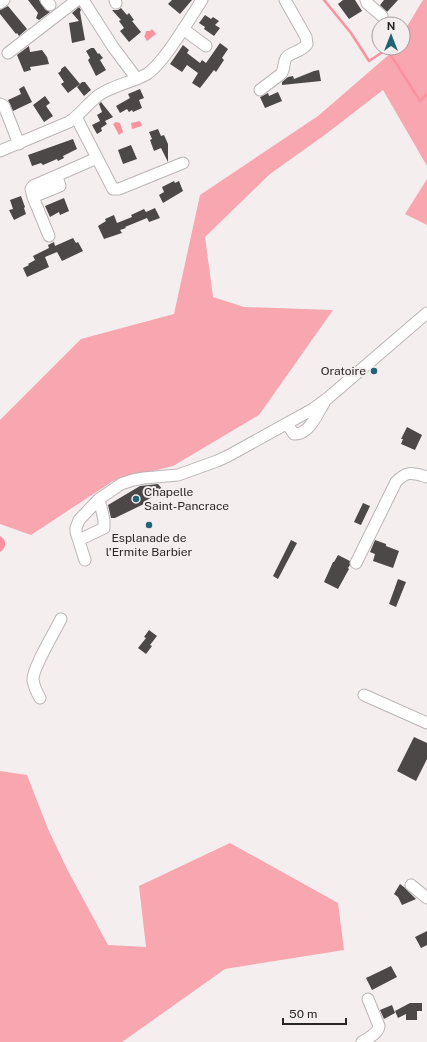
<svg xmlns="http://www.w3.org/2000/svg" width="427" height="1042" font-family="'Public Sans',sans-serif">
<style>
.green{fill:#f8a6af}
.water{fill:#fc91a0}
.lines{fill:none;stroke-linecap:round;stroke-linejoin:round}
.stream{stroke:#fc91a0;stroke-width:2.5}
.building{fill:#4c4848}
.minor-casing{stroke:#bbb5b6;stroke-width:13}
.minor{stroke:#fff;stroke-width:11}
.poi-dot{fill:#216377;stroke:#f4eeef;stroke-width:1.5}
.labels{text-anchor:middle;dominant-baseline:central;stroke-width:4;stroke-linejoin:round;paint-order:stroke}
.poi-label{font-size:12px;fill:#292627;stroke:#f4eeef;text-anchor:end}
</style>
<rect width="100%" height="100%" fill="#f4eeef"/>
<!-- green -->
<path class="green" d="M423,0H427V166L383,90L326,134L270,174L205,237L213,297L244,307L333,310L259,415L173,466L113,481L31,535L0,524V420L81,339L174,314L200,195L318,116L392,52L394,48H403V33Z
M427,179V225L405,214Z
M0,771L27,775L48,829L67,869L108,945L146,947L139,886L230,843L338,903L344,950L225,969L122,1042H0Z"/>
<!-- water -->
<path class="water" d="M152,29L156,34L147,41L144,36L145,35L146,31H150Z
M140,121L142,126L132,129L131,123Z
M116,122L120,123L123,132L119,135L113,124Z
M0,536C7,540 7,547 0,552Z"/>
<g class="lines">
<!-- stream -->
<path class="stream" d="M324,0L351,33L369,61L387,49L420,101L427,94"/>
</g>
<!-- building -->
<path class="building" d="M28,0H39L45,9L50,12L39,20L36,18L38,13Z
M172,0H192L180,14L168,4Z
M343,0H355L362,11L349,19L338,4Z
M384,0H398L387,12L380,5Z
M8,6L27,29L19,36L17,33L16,34L0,14V10Z
M79,7L81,10L80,12L85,40L72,43L69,23L79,21L72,13Z
M121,8L127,15L129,13L134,20L132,21L141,32L129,42L120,31L124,28L119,21L121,20L112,10H118Z
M205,15L211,19L213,17L219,21L215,25L220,28L214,36L204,29L205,27L199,23Z
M220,43L228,49L222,58L224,60L216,72L214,70L200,88L192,83L198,73L187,65L182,72L170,64L183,45L189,50L187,53L200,63L202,60L206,63Z
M29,46L30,52L42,50L47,57L49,64L30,67L31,70L24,72L17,55Z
M91,48H94L98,54L99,53L103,58L100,60L106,70L96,76L88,60L90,58L86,51Z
M65,66L80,84L68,93L61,84L64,82L58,73L61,71V69Z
M319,70L321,81L282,85V82L288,77L293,76L294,79L314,71Z
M82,82H85L91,90L84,96L77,87Z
M24,86L32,102L13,111L8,100L21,94L19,89Z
M140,89L144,98L139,100L142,108L133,112L132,110L129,112L127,109L120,113L116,106L130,98L128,94Z
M278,92L282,101L265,108L260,97L268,93L269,96Z
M45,96L50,103L46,106L53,116L44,122L33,105Z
M101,102L113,117L105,121L107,124L101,128L102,131L97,134L92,125L100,121L97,115L102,112L99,104Z
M158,129L161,136L164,135L168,144V162L161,148L154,151L150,140L152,139L149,132Z
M73,139L77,149L63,156L64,158L58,161L57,159L43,165L41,163L32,166L28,155Z
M131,145L137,159L123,164L118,150Z
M174,181L175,183L179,181L183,191L163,203L159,195L164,192L162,187Z
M21,196L25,207L24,208L26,214L14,220L9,210L13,209L10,200Z
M64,198L69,211L60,215L59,212L50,217L45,206Z
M155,208L160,218L149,222L147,218L125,227L126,228L120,230L122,233L104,239L98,226L106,221L105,219L114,215L117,223L132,217L131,215L144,209L146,212Z
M73,238L76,243L78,242L83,251L62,261L57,252L45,257L49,267L27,277L23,268L29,265L28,264L35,260L33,256L49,248L48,245L54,242L55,246Z
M407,427L422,435L415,450L401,444L403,439H401Z
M158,484L163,490L147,500L148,502L115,518H111L108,505L140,486Z
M363,503L370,506L361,525L354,522Z
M291,540L297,543L278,579L273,576Z
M375,540L386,544V546L399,551L393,568L373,561L375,554L370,552Z
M338,555L350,561V565L348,568L349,569L338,589L324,582L333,562H334Z
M398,579L406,582L396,607L389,604Z
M149,630L157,636L150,645L152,646L146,654L138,648L146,638L144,637Z
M414,737L427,743V759L416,781L397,771Z
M400,884L404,887L416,899L402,905L398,897L394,894Z
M427,931V945L421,948L415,937Z
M391,966L397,977L372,990L366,978Z
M410,1003H422V1011H417V1020H406V1014L398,1018L395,1011Z
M392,1005L395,1013L384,1019L380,1010Z"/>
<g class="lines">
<defs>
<path id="minor" d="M46,0L50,5
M83,0L113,47L137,79
M115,0L116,3
M366,0L367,3L382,16
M0,3L4,0
M183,29L206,46
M8,53L77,0
M260,90L281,74C285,69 283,63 286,58C290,52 302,52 307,44L306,37L285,0
M0,104L4,106L19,144
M76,117L113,189H119L183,163
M0,151L69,122C80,115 88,103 99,95C113,85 131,83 147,74C164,63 190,18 202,0
M57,177L60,186L33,197L31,189L33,186L97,158
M33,197L49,236
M287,424L294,434C309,435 317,414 324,403
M79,540L104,528V520L99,499
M85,560L76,532V528L79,520L99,499L121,484L133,480L144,478L178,475L217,461L228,456L313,409L328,398L427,313
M356,563L396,482C407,470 413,473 427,477
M364,695L427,723
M40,698C37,693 34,686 33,680C32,669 55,631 61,619
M411,885L427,898
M362,1042C368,1038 378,1034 379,1026L368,999"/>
</defs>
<!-- minor casing -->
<use href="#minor" class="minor-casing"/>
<!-- minor -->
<use href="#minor" class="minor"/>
</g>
<!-- markers -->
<g class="poi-dot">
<circle cx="374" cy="371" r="4"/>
<circle cx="136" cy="499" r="4"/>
<circle cx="149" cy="525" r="4"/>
</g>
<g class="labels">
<!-- poi labels -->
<g class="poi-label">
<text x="366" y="371">Oratoire</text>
<text x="144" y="492" text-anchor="start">Chapelle<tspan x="144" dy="14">Saint-Pancrace</tspan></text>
<text x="149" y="538" text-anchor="middle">Esplanade de<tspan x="149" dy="14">l'Ermite Barbier</tspan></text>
</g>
</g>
<!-- north arrow -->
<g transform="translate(391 36)"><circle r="19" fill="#f4eeef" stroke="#a39e9f"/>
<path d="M0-3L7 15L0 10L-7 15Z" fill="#216377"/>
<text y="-6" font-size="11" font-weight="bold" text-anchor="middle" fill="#292627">N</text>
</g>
<!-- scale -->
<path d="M283 1018v6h63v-6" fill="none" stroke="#292627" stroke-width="2"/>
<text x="289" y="1018" font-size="12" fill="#292627" stroke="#f4eeef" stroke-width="3" paint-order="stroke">50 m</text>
</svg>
